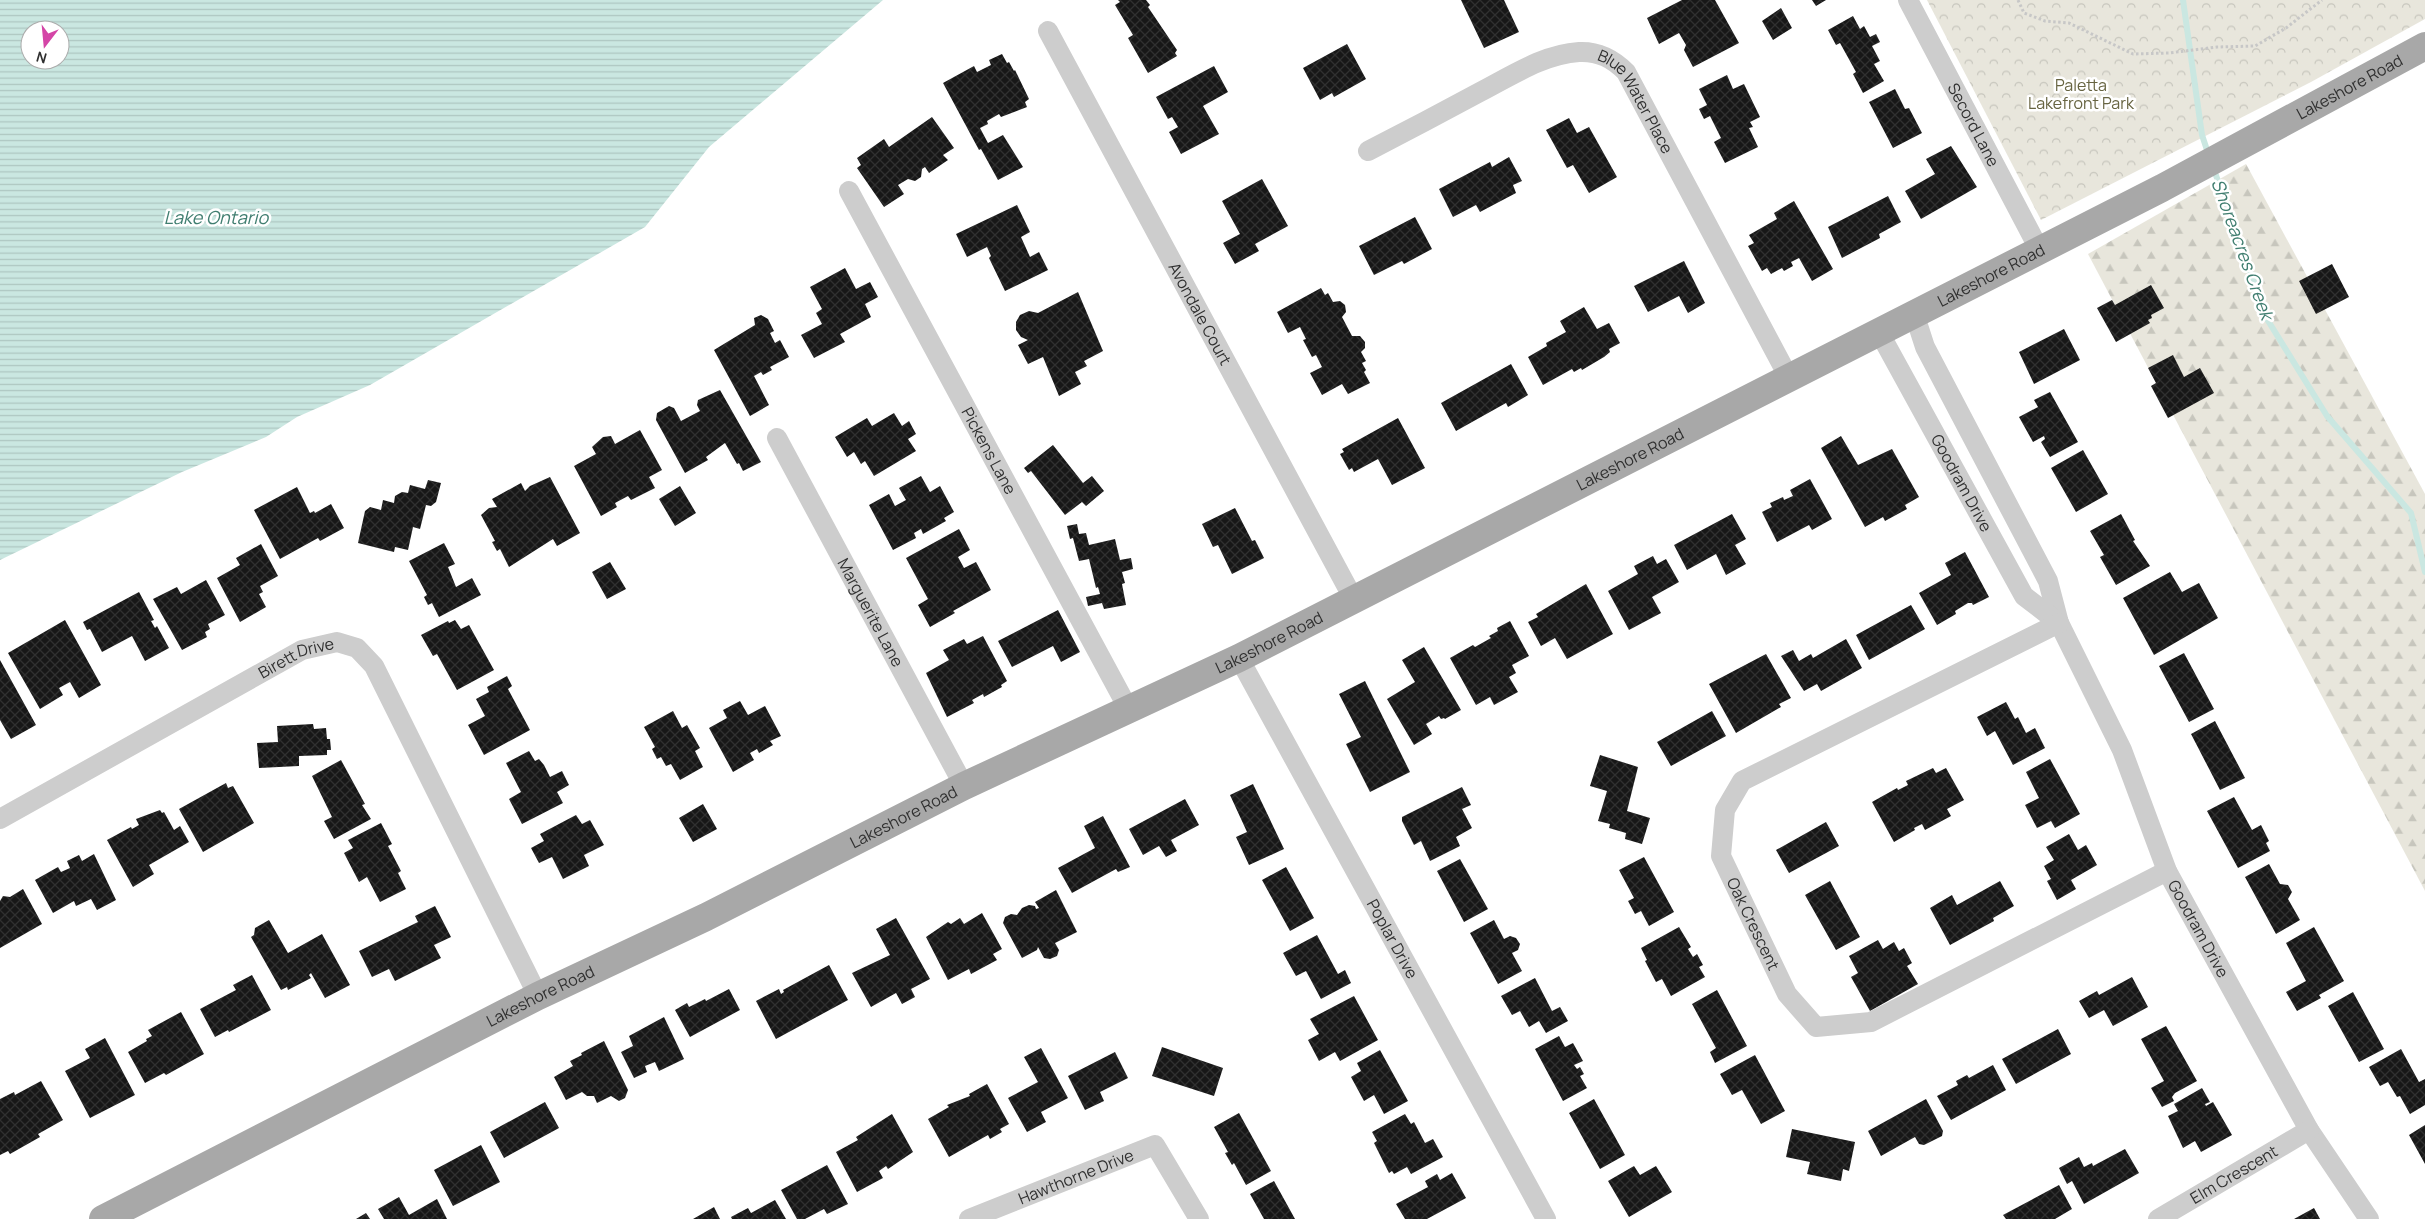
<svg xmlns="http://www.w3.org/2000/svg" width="2425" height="1219" font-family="Manrope,sans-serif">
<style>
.forest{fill:url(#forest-firs)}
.park{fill:url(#park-crowns)}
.water{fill:url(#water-rules);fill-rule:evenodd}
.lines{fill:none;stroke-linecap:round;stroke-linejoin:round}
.stream{stroke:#cae7e1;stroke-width:6}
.building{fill:url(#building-cross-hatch)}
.path{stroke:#c7c7c7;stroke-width:3;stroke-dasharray:2.5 2.5;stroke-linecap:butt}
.street{stroke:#cdcdcd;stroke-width:20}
.primary{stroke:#a8a8a8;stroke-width:28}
.labels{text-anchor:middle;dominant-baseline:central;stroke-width:5;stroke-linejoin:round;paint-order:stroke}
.park-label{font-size:16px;fill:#676441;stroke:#fff}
.street-label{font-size:16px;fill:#303030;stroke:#fff}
.water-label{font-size:18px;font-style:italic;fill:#407e70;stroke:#fff}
</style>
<defs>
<pattern id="forest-firs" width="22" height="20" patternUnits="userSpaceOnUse" patternTransform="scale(1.25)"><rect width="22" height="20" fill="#e8e6dc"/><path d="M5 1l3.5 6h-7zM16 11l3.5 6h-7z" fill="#c7c6bd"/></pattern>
<pattern id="park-crowns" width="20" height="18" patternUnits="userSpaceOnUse" patternTransform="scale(1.25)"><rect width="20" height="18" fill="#e8e6dc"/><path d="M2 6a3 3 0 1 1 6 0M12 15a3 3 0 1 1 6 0" fill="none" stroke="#c7c6bd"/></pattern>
<pattern id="water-rules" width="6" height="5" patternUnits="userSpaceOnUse" patternTransform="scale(1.25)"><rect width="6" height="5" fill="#cae7e1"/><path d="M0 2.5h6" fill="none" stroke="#aec6c1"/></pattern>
<pattern id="building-cross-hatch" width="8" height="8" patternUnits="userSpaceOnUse" patternTransform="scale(1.25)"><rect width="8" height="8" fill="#171717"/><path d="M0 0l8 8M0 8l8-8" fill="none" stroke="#303030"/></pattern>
</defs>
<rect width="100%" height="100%" fill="#fff"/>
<!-- forest -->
<path class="forest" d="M2246,164L2425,494V891L2088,254Z"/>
<!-- park -->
<path class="park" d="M1927,0H2425V19L2311,82L2041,220Z"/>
<!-- water -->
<path class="water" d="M0,0H883L709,147L645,227L370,385L297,417L266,437L182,472L0,560ZM30,30H60V60H30Z"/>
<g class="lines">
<!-- stream -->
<path class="stream" d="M2183,0L2202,135L2209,156
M2213,167L2267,319L2327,416L2411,513L2425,572"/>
</g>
<!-- building -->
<path class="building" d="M1118,0H1146L1150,5L1148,7L1177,50L1175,53L1177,56L1148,73L1128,38L1133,35L1115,5L1120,2Z
M1461,0H1504L1519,32L1484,48Z
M1682,0H1715L1739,43L1693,67L1684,50L1686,45L1679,33L1659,44L1647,18Z
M1812,0H1826L1816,6Z
M1781,8L1792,28L1773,40L1762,21Z
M1853,16L1860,29L1864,26L1870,37L1876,34L1880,42L1872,46L1880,61L1874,64L1884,81L1863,93L1853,74L1856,72L1840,43L1836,45L1828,30Z
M1347,44L1366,79L1334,97L1332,93L1320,100L1303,68Z
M1002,54L1007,63L1009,62L1014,71L1015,70L1029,99L1025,102L1027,107L1001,117L999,114L987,121L988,124L980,128L988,143L1003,135L1023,167L998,180L981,149L979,150L943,83L974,66L977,72L991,65L989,60Z
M1214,66L1228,92L1203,106L1219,134L1181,154L1169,132L1178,127L1172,117L1168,119L1156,97Z
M1727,75L1733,89L1744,84L1760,117L1750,122L1753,127L1749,128L1758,147L1725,163L1714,142L1721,138L1710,116L1704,119L1699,109L1707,105L1699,89Z
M1895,89L1905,109L1909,108L1922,133L1893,148L1869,102Z
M932,117L954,148L943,155L948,160L929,173L925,167L922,169L921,177L915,181L908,179L898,185L904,194L884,207L857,168L861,165L857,158L884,139L889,147Z
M1569,118L1577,133L1589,127L1617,177L1589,193L1573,165L1567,168L1546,130Z
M1951,146L1977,187L1921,219L1905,191L1935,174L1926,159Z
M1509,157L1522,181L1513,185L1516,193L1480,212L1476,205L1453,217L1439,189L1490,162L1492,167Z
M1262,179L1288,226L1255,244L1259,251L1235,264L1223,243L1240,234L1222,201Z
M1888,196L1901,222L1879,234L1880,238L1842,258L1828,227Z
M1794,201L1833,269L1812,281L1799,258L1791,262L1793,266L1784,271L1782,268L1771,274L1767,268L1762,271L1748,246L1754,243L1749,235L1777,219L1774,213Z
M1017,205L1030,232L1021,237L1030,257L1039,252L1048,270L1005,291L989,258L991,256L987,247L967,257L956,234Z
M1415,217L1432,249L1404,264L1402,261L1374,275L1359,246Z
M1684,261L1705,303L1688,313L1679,296L1648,312L1634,286Z
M2332,264L2349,297L2316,314L2299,281Z
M845,268L856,289L870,282L878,297L865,304L871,317L840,334L845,342L814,358L801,335L822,324L816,313L822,309L810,287Z
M2151,285L2164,308L2151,315L2152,318L2148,320L2150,323L2116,342L2097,308L2112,300L2115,305Z
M1321,288L1325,295L1328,293L1333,302L1340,301L1345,305L1346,312L1342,317L1352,336H1360L1365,342V348L1361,352L1366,361L1362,363L1366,370L1364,372L1370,383L1348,394L1342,384L1322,395L1310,373L1322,367L1316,355L1312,357L1303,340L1306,339L1300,327L1288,333L1277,312Z
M1078,292L1103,351L1084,361L1087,366L1075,372L1081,384L1059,396L1043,357L1028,364L1018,345L1028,340L1021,337L1016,330V322L1020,315L1029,311L1038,313Z
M1584,307L1597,329L1609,323L1620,343L1609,349L1610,352L1604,357L1582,370L1581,368L1574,372L1572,369L1543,385L1528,357L1547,346L1546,343L1566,332L1560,321Z
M761,315L768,319L774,331L770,333L775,343L780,340L789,357L770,367L772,370L763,375L761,372L754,376L769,405L750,416L714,350L755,325L754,318Z
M2064,329L2080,360L2034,384L2019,352Z
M2173,355L2184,377L2200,368L2214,393L2168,418L2151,386L2156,383L2148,368Z
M1511,364L1528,395L1508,407L1506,403L1456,431L1441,403Z
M720,390L761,462L743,471L739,463L737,464L725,443L706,457L708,460L685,473L656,420L657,413L669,406L674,408L681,421L700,411L697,405L698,400Z
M2050,392L2078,442L2050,457L2041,442L2045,439L2044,436L2033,442L2019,417L2038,407L2034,400Z
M894,413L902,426L909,421L916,434L908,439L916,451L874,476L865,461L861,464L854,452L847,457L835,437L867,418L872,426Z
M1398,418L1425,468L1392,485L1378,459L1354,472L1352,468L1349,470L1340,454L1344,452L1342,449Z
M640,430L662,470L649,477L655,488L631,500L628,496L615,503L617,507L601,516L574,466L596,454L592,447L603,437L611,436L615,444Z
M1841,436L1858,465L1892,449L1919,497L1905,505L1907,509L1885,521L1883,517L1865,527L1821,448Z
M1053,445L1083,483L1092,476L1104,491L1086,506L1082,502L1065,515L1031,471L1028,473L1024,468Z
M2083,450L2108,494L2076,512L2051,468Z
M921,476L930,492L940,486L954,512L944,518L946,521L923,534L921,529L914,533L916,538L893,550L869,505L889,494L895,506L906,500L899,488Z
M550,477L580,533L557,546L553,539L509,567L500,549L497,551L492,542L495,541L481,515L489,508L497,507L492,499L521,483L525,491L530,486Z
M1810,479L1832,519L1812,530L1809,525L1777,542L1762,512L1772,507L1770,503L1783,497L1784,500L1793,496L1790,490Z
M428,480L441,483L436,502L431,506L426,505L420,529L413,527L408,550L395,547L394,552L358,543L365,511L370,507L381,510L383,500L394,503L395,496L402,492L408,493L410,485L425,489Z
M680,486L696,513L675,526L659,499Z
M297,487L310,513L314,511L315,513L331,504L344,528L320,541L318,538L280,559L254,510Z
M1235,508L1252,541L1255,540L1264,558L1232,574L1218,545L1213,547L1202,524Z
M1732,514L1746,539L1735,545L1746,564L1726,575L1716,554L1687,570L1674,545Z
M2121,514L2135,540L2133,541L2150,566L2116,585L2100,557L2104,555L2090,531Z
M1077,524L1079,534L1086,533L1089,545L1115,539L1120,560L1131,558L1133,569L1122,572L1125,583L1122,584L1126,605L1104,609L1102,603L1088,606L1086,597L1100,594L1098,587L1096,588L1089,559L1079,561L1073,538L1070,539L1067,526Z
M959,529L970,550L958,557L964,568L976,562L991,590L953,611L955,613L930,627L918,605L928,599L906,558Z
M444,543L455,564L448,567L456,587L472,578L481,595L439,617L432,603L428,605L424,597L427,595L409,561Z
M261,544L278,576L260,586L263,592L259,594L266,607L240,622L217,578L240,565L236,558Z
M1965,552L1989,597L1973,605L1972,603H1968L1955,611L1956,614L1937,625L1919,593L1951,575L1945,563Z
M1653,556L1657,564L1666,559L1679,582L1652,597L1661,613L1629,630L1608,591L1638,574L1634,566Z
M610,562L626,589L607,599L592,572Z
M2170,572L2182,592L2199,583L2218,618L2154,655L2123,598Z
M206,580L225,615L208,624L210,629L205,632L207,637L182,650L153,599L177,587L181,594Z
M1586,584L1613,634L1567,659L1555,638L1541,646L1528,622L1538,617L1536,614Z
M139,592L154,620L151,621L155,628L157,626L169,648L145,661L132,636L102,652L90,629L87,630L83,622Z
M1911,605L1925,629L1869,660L1856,635Z
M1058,610L1080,652L1061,662L1053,646L1012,667L998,641Z
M65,620L101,685L79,698L70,682L59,688L63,695L40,709L8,653Z
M455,620L461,629L469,625L494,670L457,690L437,654L433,656L421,635L448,621L449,623Z
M1510,621L1529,656L1512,665L1516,673L1509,677L1518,692L1494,705L1490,697L1476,705L1450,658L1473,645L1475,647L1491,638L1489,636L1498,631L1497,628Z
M983,636L1007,681L1001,685L1002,687L984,697L983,694L972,700L974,703L947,717L926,673L949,660L943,650L964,639L967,644Z
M1846,639L1862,668L1821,691L1817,684L1804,691L1781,656L1793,650L1799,661L1811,654L1813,658Z
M1424,647L1461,710L1445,719L1444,718L1441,719L1439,716L1426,724L1432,734L1414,745L1387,699L1415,682L1402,660Z
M2184,653L2214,709L2189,722L2159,666Z
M1766,654L1791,698L1779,704L1781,707L1736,733L1709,684Z
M0,660L36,725L11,739L0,720Z
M507,676L512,686L508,689L530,730L484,755L468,725L485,716L476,699L489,692L487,687Z
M1365,681L1410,772L1370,792L1346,744L1361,737L1339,694Z
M740,701L748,715L765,706L781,736L770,741L773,745L759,753L757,749L750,753L754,760L733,772L709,728L727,718L723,710Z
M2006,702L2015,719L2018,717L2026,733L2035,728L2045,748L2013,765L1995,731L1987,736L1977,717Z
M673,711L682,728L687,725L700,748L695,751L703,767L680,780L671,764L666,766L661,757L657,759L652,749L655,747L644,727Z
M1712,711L1726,736L1671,766L1657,742Z
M2215,721L2245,778L2220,790L2191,734Z
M313,724L314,729L326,728L327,739H330L331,750H327V755L299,756V766L259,768L257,743L278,742L277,726Z
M529,751L535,761L539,759L544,765L550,777L562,771L569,785L557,792L563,803L522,824L509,799L521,792L506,763Z
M1600,755L1638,767L1627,811L1650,818L1642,844L1625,839L1626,833L1609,828L1610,824L1598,821L1607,791L1590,786Z
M2050,759L2080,814L2055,828L2051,821L2037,828L2025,805L2039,798L2026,772Z
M341,760L365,804L362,805L371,819L334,839L324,821L332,817L312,776Z
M1933,768L1936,773L1946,768L1964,800L1947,809L1951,816L1925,830L1922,824L1914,828L1915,830L1894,842L1872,802L1897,788L1898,790L1908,785L1906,781Z
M226,783L228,788L233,786L254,823L203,852L179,809Z
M1253,784L1284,849L1249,865L1236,837L1247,832L1230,795Z
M1462,787L1471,805L1462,809L1472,828L1456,837L1460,846L1430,861L1421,841L1414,845L1402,821V817Z
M2234,797L2252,830L2261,825L2269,841L2266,843L2270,851L2238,868L2207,811Z
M1185,799L1199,825L1171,840L1177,851L1166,857L1159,846L1143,855L1129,829Z
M703,804L717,829L693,842L679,818Z
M160,810L162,813L164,812L174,830L180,826L189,842L149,865L154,874L133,887L107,840L131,827L132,829L139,825L136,819Z
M576,815L582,824L590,820L604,845L584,855L589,866L563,879L552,857L539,863L531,848L544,841L540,834Z
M1103,816L1130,867L1118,872L1116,869L1072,893L1058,868L1095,848L1084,826Z
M1826,822L1839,846L1789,873L1776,850Z
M381,823L392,844L388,846L401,871L398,873L406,889L380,902L367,877L359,882L344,853L353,848L348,840Z
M2069,834L2078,850L2086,845L2097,865L2071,880L2076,889L2057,900L2047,881L2051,879L2044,866L2054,860L2046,847Z
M94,854L116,900L97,910L91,899L76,906L74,901L53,913L35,880L58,867L61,872L70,868L67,861L79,855L82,861Z
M1644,857L1674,912L1649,926L1641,911L1635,914L1628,901L1634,898L1619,870Z
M1460,859L1488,909L1464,922L1437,871Z
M2269,864L2280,884L2288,885L2292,892L2288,899L2300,920L2276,934L2245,877Z
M1286,867L1314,918L1290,931L1262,880Z
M1830,881L1860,937L1836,950L1805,895Z
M2000,881L2014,906L1993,918L1994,921L1950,945L1930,908L1952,895L1957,905Z
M23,889L42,924L0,948V901L3,896L10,897Z
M1056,890L1077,932L1055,943L1059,950L1057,956L1050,959L1044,958L1038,947L1037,950L1022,958L1003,923L1005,917L1011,914L1017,915L1022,908L1029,905L1035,906L1036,909L1039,908L1035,902Z
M435,906L451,937L434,945L441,958L395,981L389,969L372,977L359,951L418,922L415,916Z
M982,913L1002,949L993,954L997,960L971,974L969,969L948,980L926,937L948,922L951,924L960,918L964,924Z
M896,918L930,979L911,989L915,997L902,1004L896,993L871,1007L852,973L890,955L876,929Z
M269,920L288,953L322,934L350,985L325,998L311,973L309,975L311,978L288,990L287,987L281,990L251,937L254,935L255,928Z
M1494,920L1504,939L1510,936L1516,938L1520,944L1518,950L1512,953L1522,971L1498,984L1470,933Z
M1679,927L1691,947L1688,949L1693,957L1697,954L1703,965L1699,967L1705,977L1671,996L1662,979L1656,982L1645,961L1647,960L1641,948Z
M2314,927L2344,981L2319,995L2321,998L2297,1011L2286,992L2306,981L2286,943Z
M1317,935L1338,974L1345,970L1351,983L1321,999L1306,971L1296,976L1283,953Z
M1878,940L1883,949L1894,942L1899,951L1904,948L1912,963L1907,966L1918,984L1870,1011L1851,977L1858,973L1849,956Z
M829,965L848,1000L776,1039L756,1001L779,989L781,994L784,992L783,990Z
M252,975L271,1010L229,1032L228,1030L215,1037L200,1009L236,990L233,985Z
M2132,977L2148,1007L2113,1026L2104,1010L2089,1018L2079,1001L2097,991L2099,995Z
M1535,978L1552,1011L1560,1007L1568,1021L1546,1033L1539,1021L1529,1027L1520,1011L1512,1015L1501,996Z
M729,989L740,1010L690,1037L675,1010L687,1003L689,1007L705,999L706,1001Z
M1717,990L1747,1046L1715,1063L1710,1052L1716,1048L1692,1004Z
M2353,992L2384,1049L2359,1062L2328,1006Z
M1354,996L1378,1040L1340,1061L1335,1052L1319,1061L1308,1040L1319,1034L1310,1019Z
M181,1012L204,1054L166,1075L164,1073L145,1083L128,1052L147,1041L146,1039L152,1036L148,1030Z
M664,1017L684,1059L659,1071L655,1062L645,1066L647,1072L634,1078L621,1052L633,1046L629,1036Z
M2166,1026L2197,1081L2175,1093L2172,1097L2174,1101L2162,1107L2151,1088L2164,1081L2141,1039Z
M2058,1029L2071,1054L2016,1084L2002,1059Z
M1559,1036L1565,1047L1573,1043L1583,1061L1574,1065L1577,1069L1580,1067L1584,1074L1580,1076L1587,1088L1563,1101L1535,1049Z
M105,1038L135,1095L90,1118L65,1071L90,1058L85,1049Z
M604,1041L628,1090L625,1098L619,1101L611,1096L597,1103L594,1096H587L582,1092L566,1100L554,1077L573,1066L570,1061L582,1055L581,1053Z
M1162,1047L1223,1068L1214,1096L1152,1076Z
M1041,1048L1068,1098L1041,1112L1046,1122L1027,1132L1008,1098L1038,1082L1024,1057Z
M2401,1049L2419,1082L2425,1079V1105L2410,1114L2400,1096L2397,1097L2388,1082L2380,1086L2369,1067Z
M1380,1050L1408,1101L1384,1114L1374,1095L1364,1101L1351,1077L1361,1071L1357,1063Z
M1115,1052L1128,1078L1100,1092L1104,1101L1085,1110L1068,1076Z
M1755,1055L1785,1111L1761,1124L1742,1090L1732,1095L1720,1074Z
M1993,1065L2006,1090L1951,1120L1937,1096L1958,1085L1956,1081L1967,1075L1969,1078Z
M41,1081L63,1120L38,1134L40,1137L10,1154L8,1151L0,1155V1099L14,1092L15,1095Z
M987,1084L1009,1124L1000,1129L1002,1132L990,1139L988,1135L949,1157L928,1119L949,1107L947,1105L970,1096L969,1094Z
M2202,1088L2210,1102L2205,1104L2206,1106L2213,1102L2232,1135L2201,1152L2195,1141L2183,1148L2168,1116L2178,1111L2174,1104Z
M1594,1099L1625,1155L1600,1169L1569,1113Z
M1926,1099L1943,1131L1942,1136L1924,1145L1919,1144L1915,1137L1881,1156L1868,1131Z
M545,1102L559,1128L504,1158L490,1132Z
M1239,1113L1271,1171L1246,1185L1234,1163L1232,1165L1225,1153L1228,1152L1214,1127Z
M892,1114L913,1152L888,1169L886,1166L879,1171L883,1178L857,1192L836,1152L858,1140L856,1137Z
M1405,1114L1411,1124L1414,1122L1425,1143L1433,1139L1443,1157L1411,1174L1407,1167L1394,1174L1392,1171L1389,1173L1374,1143L1377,1141L1372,1132Z
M2425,1125V1164L2409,1135Z
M1792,1129L1855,1142L1849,1171L1843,1169L1841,1181L1807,1174L1810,1162L1786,1157Z
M481,1145L500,1182L453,1206L434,1170Z
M2125,1149L2139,1173L2084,1204L2072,1181L2067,1184L2059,1168L2079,1157L2084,1167L2092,1163L2093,1166Z
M827,1165L848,1204L827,1214L824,1209L805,1219H797L781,1190Z
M1634,1166L1640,1175L1656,1166L1672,1192L1629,1217L1608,1181Z
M1452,1173L1466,1198L1427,1219H1405L1396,1204L1428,1187L1425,1181L1437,1174L1440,1180Z
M1274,1181L1295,1219H1264L1250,1194Z
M2059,1185L2072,1209L2055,1219H2006L2003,1215Z
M399,1197L409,1215L437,1199L447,1219H384L378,1209Z
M775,1200L786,1219H732L731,1217L748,1208L751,1213Z
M714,1207L720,1219H693Z
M2314,1208L2320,1219H2294Z
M366,1213L370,1219H356Z"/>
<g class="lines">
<!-- path -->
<path class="path" d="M2018,0L2024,13L2045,21L2069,23L2133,54L2169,53L2217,47L2255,46L2286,28L2322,0"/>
<!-- street -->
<g class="street">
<path id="s1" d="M1908,0L2039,249"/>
<path id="s2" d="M1048,31L1353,598"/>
<path id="s3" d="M1368,151C1405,132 1443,112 1480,92C1511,76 1544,54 1579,52C1599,51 1613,59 1626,72L1789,378"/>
<path id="s4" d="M849,191L1129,710"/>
<path id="s5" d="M1914,313L1925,347L2048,581L2059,623L2122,750L2167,871L2309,1130L2369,1219"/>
<path id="s6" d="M1879,332L2024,596L2059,623"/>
<path id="s7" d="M777,438L964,786"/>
<path id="s8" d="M2059,623L1742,781L1725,810L1721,856L1787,994L1816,1027L1871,1022L2167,871"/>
<path id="s9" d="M1239,658L1546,1219"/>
<path id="s10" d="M0,819L302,650L337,642L357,648L374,666L538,996"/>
<path id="s11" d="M969,1219L1155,1145L1199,1219"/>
<path id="s12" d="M2158,1219L2309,1130"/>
</g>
<!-- primary -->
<path class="primary" id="s13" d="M103,1219L538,996L706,917L964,786L1239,658L2162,188L2425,46"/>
</g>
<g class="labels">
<!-- park labels -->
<g class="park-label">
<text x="2081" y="85">Paletta<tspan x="2081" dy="18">Lakefront Park</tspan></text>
</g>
<!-- street labels -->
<g class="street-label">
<text stroke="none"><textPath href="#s13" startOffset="2516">Lakeshore Road</textPath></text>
<text stroke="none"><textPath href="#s3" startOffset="316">Blue Water Place</textPath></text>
<text stroke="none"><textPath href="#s1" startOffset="141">Secord Lane</textPath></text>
<text stroke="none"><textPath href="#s13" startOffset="2111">Lakeshore Road</textPath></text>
<text stroke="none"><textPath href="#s2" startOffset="321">Avondale Court</textPath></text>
<text stroke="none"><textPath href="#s4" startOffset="295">Pickens Lane</textPath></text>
<text stroke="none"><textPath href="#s13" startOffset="1706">Lakeshore Road</textPath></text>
<text stroke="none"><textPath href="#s6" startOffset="172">Goodram Drive</textPath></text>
<text stroke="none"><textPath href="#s7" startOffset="198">Marguerite Lane</textPath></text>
<text stroke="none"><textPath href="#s13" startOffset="1301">Lakeshore Road</textPath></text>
<text stroke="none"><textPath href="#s10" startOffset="338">Birett Drive</textPath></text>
<text stroke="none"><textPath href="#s13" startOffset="896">Lakeshore Road</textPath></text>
<text stroke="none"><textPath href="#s8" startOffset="509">Oak Crescent</textPath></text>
<text stroke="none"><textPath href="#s5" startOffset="680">Goodram Drive</textPath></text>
<text stroke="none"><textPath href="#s9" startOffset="320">Poplar Drive</textPath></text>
<text stroke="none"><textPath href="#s13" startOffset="491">Lakeshore Road</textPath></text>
<text stroke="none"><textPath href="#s12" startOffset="88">Elm Crescent</textPath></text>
<text stroke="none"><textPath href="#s11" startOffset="115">Hawthorne Drive</textPath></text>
</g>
<!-- water labels -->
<g class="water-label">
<text x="216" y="217">Lake Ontario</text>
<text transform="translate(2243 249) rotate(70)">Shoreacres Creek</text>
</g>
</g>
<!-- north arrow -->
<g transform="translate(45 45) rotate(196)"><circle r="24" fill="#ffffff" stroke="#acacac"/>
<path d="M0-4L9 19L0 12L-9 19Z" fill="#d445a7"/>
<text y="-8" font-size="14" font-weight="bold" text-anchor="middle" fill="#303030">N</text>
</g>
</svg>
